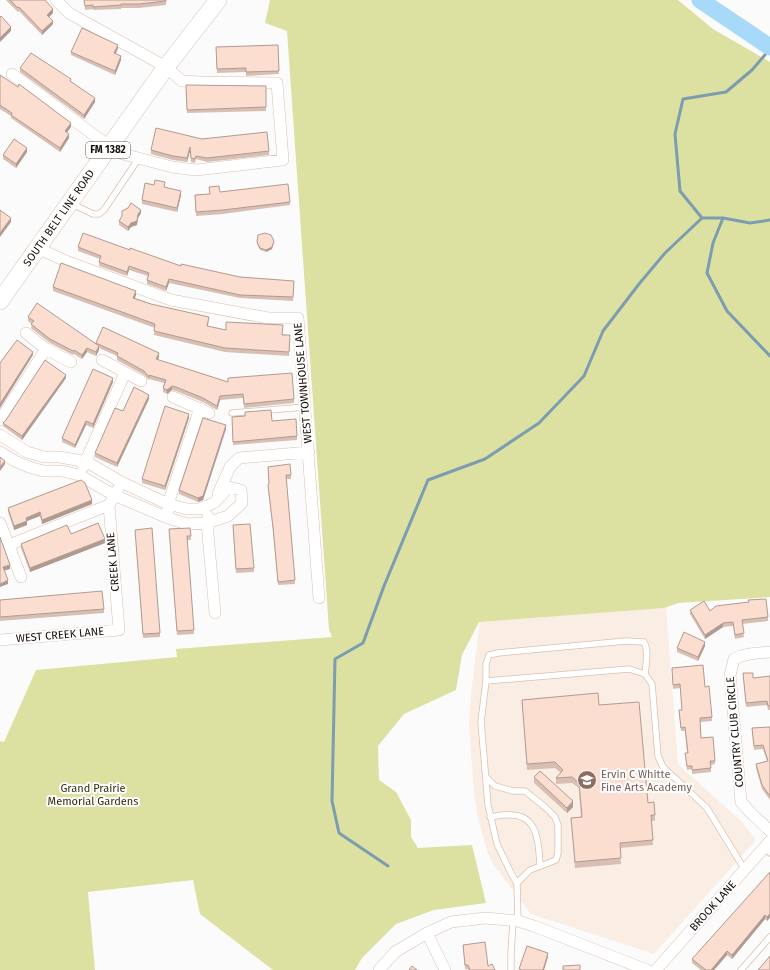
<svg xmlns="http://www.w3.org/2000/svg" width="770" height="970" font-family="'Fira Sans',sans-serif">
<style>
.built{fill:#faede3}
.green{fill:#dce1a2}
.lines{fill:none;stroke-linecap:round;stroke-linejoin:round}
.stream{stroke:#7c9cb0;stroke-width:3}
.river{stroke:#a7daf8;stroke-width:17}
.lane-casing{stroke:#dac0ae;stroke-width:7}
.street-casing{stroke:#dac0ae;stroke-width:12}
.primary-casing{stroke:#dac0ae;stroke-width:18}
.lane{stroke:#fff;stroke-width:5.5}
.street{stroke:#fff;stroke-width:11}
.primary{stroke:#fff;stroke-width:17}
.wall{fill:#d9bfb3}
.shaded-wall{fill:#b09b92}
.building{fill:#fcded0;stroke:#b09b92}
.labels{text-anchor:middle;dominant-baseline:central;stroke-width:4;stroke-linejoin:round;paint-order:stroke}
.shield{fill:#fff;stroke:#5c5651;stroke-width:1}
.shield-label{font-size:10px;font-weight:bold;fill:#160d07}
.street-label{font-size:11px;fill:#160d07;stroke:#fff}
.education-label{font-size:11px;fill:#785e54;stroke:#fff;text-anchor:start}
.park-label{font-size:11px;fill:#2c2e07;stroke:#fff}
</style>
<rect width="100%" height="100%" fill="#fbfbfb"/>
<!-- built -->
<path class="built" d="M666,605L678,764L742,822L756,840L654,954L531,914L502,876L493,864L487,851L478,818L474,795L469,723L471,695L480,619Z"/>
<!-- green -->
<path class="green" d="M270,0H678L713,29L770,62V597L678,603L664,608L479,622L462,655L456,690L404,714L378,746L379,780L396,792L411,820V837L418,848L472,845L486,903L434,910L396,924L362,958L355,970H273L200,914L193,880L88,892L95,970H0V741L4,742L36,670L177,657L176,649L332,637L329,630L287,31L265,23Z"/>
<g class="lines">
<!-- stream -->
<path class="stream" d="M770,49L752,70L726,92L683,99L675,134L680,191L702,218H723L750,223L770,220
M723,218L713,243L707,273L727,311L770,356
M388,866L339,833L332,801L335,659L363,643L384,586L428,480L485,459L539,423L584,376L603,331L639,284L665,253L702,218"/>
<!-- river -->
<path class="river" d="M700,0L770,47"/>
<defs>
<path id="lane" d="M72,204L93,214H99L104,210L139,158
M232,413L305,407
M486,681V664L489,655L498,653L626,641L644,642C649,650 646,665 645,674
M486,777L495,786L513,791H525L545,807L555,817L558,825V853L556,860L530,870L517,883
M490,817C497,816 505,814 512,815C539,816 539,846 540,866
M764,848L770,853
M518,921L517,883L511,873L497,844L488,805L481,722L486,681L629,669L645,674L652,684L658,756L663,767L707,808L745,870
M511,970V953L513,921
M741,970L770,937"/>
<path id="street" d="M12,74L110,147L123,154L172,167L196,170L283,160L277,83L201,82L182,81L166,67L69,13L56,0
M39,246L46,252L68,262L171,300L268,318H298L319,598
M26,333L46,349L71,362
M102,360L141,381
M173,397L209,413
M0,420L46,349
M0,435L27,452L44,457H60L87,462L121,482L168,504L187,509H199L214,503L229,487L241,490L242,503L228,516L207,523L187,524L168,518L114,495L79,475L62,471H43L29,467L15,461L0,452
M83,467L125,373
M218,494L230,467L239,458L309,452
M168,512V504L200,408
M208,516L207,523L215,613
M0,523L21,577
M9,545L109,505
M0,640L119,630L109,505L118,489
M770,652C757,653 746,653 734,659L730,675L741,802L750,812L770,831
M427,933L445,970
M379,970L395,952L427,933L451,922L485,918L518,921L534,926L647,970
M656,970L770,841"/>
<path id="primary" d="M0,301L166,67L218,0"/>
</defs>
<!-- lane casing -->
<use href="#lane" class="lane-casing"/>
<!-- street casing -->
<use href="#street" class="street-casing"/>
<!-- primary casing -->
<use href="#primary" class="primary-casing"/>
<!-- lane -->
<use href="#lane" class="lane"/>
<!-- street -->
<use href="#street" class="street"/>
<!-- primary -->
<use href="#primary" class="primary"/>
</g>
<!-- wall -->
<path class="wall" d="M6,0H45L53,13L49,17L53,24L42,35L19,11L18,12Z
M84,0H166V5L139,8H121V9L93,10V9L85,10Z
M278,45L279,74L246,76V72L217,73L216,47Z
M118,48L116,54L121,60L115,75L71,55V52Z
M20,68L71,81L95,102L84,119L20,72Z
M0,75L71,127L67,132L69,138L60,152L11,118V116L0,109Z
M186,85L266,86V111L187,113Z
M202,139L269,151V155L207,162L196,159L195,163L191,162L190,151L187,162L173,160L151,154V150Z
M27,152L16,168L3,159V155Z
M154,185L165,186L164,187L181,195L177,212L142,204V200Z
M209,187L220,192L290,202V205L223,214L196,216L195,195L210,194Z
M141,213L138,218L137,225L131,227L128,231L119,225V221Z
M257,242L274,243L272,249L266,252L260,250L257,244Z
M78,247L130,250L181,266L240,277L294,281L293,301L240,298L169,283L166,291L147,284V280L148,276L129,270L127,276L99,266V262L100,259L78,251Z
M53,287L136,295L135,298L151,304L209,321L208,326L226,330L290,335L289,356L225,352L154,335L155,328L53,291Z
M28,317L96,343L159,357L158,360L228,382L294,399V403L244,408L243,398L220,400L217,410L203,402L176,391L172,390L167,394L163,392V388L164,383L149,379V380L144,375L117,360V356L99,348V350L96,356L87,352L82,359L74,354L73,355L50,343L31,328L32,324L28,321Z
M66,378L22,440L3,426V423L6,420Z
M113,382L93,428L86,425L75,448L62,442V438Z
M149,399L117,467L95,457V453L123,411Z
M245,416L272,421L297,436V440L233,445L232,417Z
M189,418L165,490L142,483V479Z
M226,429L203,500L198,502L179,494V490Z
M268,467L291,475V479H286L295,584L278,585L273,531L268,489V485L269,484Z
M92,504L42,524L40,516L27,521V525L14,530L8,512V508Z
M190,528L191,540H187L194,634L177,635L169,529Z
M233,529L254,568V572L236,573Z
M135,530L160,633V637L143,638Z
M71,534L105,543L30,572L21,548V544Z
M0,600L104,609V613L0,621Z
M690,610L710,611L768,617V621L742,624L744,637L735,639L733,626L723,627L705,639L690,614Z
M705,646L698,661L677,652V648Z
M672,668L705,687L712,717V721L700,722L701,738L715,761V764L711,765V772L692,774V769L687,770L685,753H687L685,731H681L679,714V710H682L680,688L673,689Z
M743,673L753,678L770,676V710H768L767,705L746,707Z
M522,700L599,705L648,803L655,815V821H651L653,845L620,848L621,864L575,868L571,818L581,817L579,788L572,783L556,784V778L561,773L555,768L527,770Z
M770,727V800L762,789L756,768V764L767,761L763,749L754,750L752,732V728Z
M534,777L573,807L567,813L534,783Z
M770,872L767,921L765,919L732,959L727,955L714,970H701L692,963V959Z
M463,945L488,966L495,970H468V969H465Z"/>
<!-- shaded-wall -->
<path class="shaded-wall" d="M53,9V13L47,19V15Z
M53,21V24L42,35V31Z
M11,27V31L0,42V38Z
M118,45V48L114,57V53Z
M121,56V60L115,75V71Z
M95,98V102L84,119V115Z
M71,123V127L65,135V131Z
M69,134V138L60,152V148Z
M190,147V151L187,162V158Z
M27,148V152L16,168V164Z
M181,191V195L177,212V208Z
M141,210V213L138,218L137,225L131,227L128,231V227Z
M11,218V222L0,237V233Z
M274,241L272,249L266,252V250Z
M129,266V270L127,276V272Z
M169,279V283L166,291V287Z
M136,291V295L133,302V298Z
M99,346V350L96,356V352Z
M87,348V352L82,359V355Z
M33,352V355L0,408V404Z
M159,353V357L156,363V359Z
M66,375V378L22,440V436Z
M113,378V382L93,428V424Z
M172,386V390L167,394V390Z
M149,395V399L117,467V463Z
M220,396V400L217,410V406Z
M189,414V418L165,490V486Z
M86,421V425L75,448V445Z
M226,425V429L203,500L198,502V498Z
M5,461V464L0,471V467Z
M92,500V504L42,524V520Z
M40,512V516L27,521V525L14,530V526L26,518Z
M105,539V543L30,572V568Z
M10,565V569L3,571V567Z
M8,580V584L0,587V584Z
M723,623V627L705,639V635Z
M705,642V646L698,661V657Z
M573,801V807L567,813V808Z
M770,914V918L767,921V917Z
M765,915V919L732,959V955Z
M727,951V955L714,970H711Z
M548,953V957L544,970H543Z"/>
<!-- building -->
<path class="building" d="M10,0H45L53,9L47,15L53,21L42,31L19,7L18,8Z
M84,0H166V1L139,4H121V5L93,7V5L85,6Z
M1,16L11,27L0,38V17Z
M82,28L118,45L114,53L121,56L115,71L71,52Z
M278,45L279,71L246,72V68L217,69L216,47Z
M31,53L71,79L70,81L95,98L84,115L20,68Z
M0,75L18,87L19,84L71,123L65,131L69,134L60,148L11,115L12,113L0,105Z
M186,85L266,86V107L187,110Z
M156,128L202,139L267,132L269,151L207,158L196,156L195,159L191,158L190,147L187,158L173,156L151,150Z
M14,139L27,148L16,164L3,155Z
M155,180L165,182L164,187L181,191L177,208L142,200L145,183L154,185Z
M288,184L290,202L223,210L196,212L195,195L210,194L209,187L219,186L220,192Z
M131,203L141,210L138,214L137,221L131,223L128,227L119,221L122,216V211L128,208Z
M0,210L11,218L0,233Z
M83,233L130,250V248L181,266V264L240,277L294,281L293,297L240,295L169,279L166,287L147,280L149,273L129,266L127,272L99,262L101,256L78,247Z
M265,233L271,235L274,241L272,247L266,250L260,248L257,242L258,235Z
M61,263L136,291L133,298L151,304L209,317L207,326L226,330V322L283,325L282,335H290L289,352L225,348L154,331L155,324L53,287Z
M37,303L99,346L96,352L87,348L82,355L74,350L73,351L50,339L31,324L34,321L28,317Z
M103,327L159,353L156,359L228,382V378L292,373L294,399L244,404L243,394L220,396L217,406L203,398L176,387L172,386L167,390L163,388L166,380L149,375V377L144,371L117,356L118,353L96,343Z
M17,340L33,352L0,404V363Z
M45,360L66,375L22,436L3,423L6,420Z
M93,369L113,378L93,424L86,421L75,445L62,438Z
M134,387L149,395L117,463L95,453L115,408L123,411Z
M165,406L189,414L165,486L142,479Z
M271,410L272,421L296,419L297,436L233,442L232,417L245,416V412Z
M203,418L226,425L203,496L198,498L179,490Z
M0,457L5,461L0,467Z
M290,464L291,475H286L295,580L278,582L273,527L268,485L269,483L268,467Z
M81,480L85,483L92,500L42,520L40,512L26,518L27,521L14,526L8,508Z
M98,523L105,539L30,568L21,544L67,525L71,534Z
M250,524L254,568L236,569L233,525Z
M152,528L160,633L143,634L135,530Z
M190,528L191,536H187L194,630L177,631L169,529Z
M0,537L10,565L3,567L8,580L0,584Z
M102,591L104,609L0,617V600Z
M766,599L768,617L742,620L744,633L735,635L733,622L723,623L705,635L690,610L704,601L710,611L716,606L749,602L748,600Z
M684,632L705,642L698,657L677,648Z
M703,665L705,687L709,686L712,717L700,718L701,738L713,737L715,761H710L711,768L692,770V766H687L685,753H688L685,727L681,728L679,710H682L680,684L673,685L672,668Z
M743,673H753V678L770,676V706H768L767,701L746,703Z
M598,693L599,705L639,702L648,803L654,802L655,815H651L653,840L620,843L621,858L575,862L571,818L582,817L579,783L572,777L556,778L563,770L555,762L527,764L522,700Z
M770,727V796L762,785L756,764L768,761L763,745L754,746L752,728Z
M540,771L573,801L567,808L534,777Z
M770,872V914L767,917L765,915L732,955L727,951L711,970H706L692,959Z
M485,942L488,966L492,964L495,970H470L468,965H465L463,945Z
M527,946L548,953L543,970H522L519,969Z
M770,956V970H758Z
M580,965V970H563V966Z
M412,966L417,970H409Z"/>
<!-- icons -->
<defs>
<symbol id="school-disc" viewBox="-11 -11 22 22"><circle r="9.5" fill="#8d6e63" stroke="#fff"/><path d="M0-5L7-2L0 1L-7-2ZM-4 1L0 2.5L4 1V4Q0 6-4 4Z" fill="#fff"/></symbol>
</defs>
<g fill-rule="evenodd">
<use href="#school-disc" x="576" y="769" width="22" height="22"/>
</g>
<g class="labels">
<!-- shield labels -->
<rect class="shield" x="86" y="142" width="44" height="16" rx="3"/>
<g class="shield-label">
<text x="108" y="150">FM 1382</text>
</g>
<!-- street labels -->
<g class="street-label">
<text transform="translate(59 218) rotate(-55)">SOUTH BELT LINE ROAD</text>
<text transform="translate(303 383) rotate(-95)">WEST TOWNHOUSE LANE</text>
<text transform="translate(113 562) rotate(-95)">CREEK LANE</text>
<text transform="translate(60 635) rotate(-5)">WEST CREEK LANE</text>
<text transform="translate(735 732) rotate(-95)">COUNTRY CLUB CIRCLE</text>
<text transform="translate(713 906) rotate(-48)">BROOK LANE</text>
</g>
<!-- education labels -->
<g class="education-label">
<text x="601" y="774">Ervin C Whitte<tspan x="601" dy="13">Fine Arts Academy</tspan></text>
</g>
<!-- park labels -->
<g class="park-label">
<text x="93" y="788">Grand Prairie<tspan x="93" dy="13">Memorial Gardens</tspan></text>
</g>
</g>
</svg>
